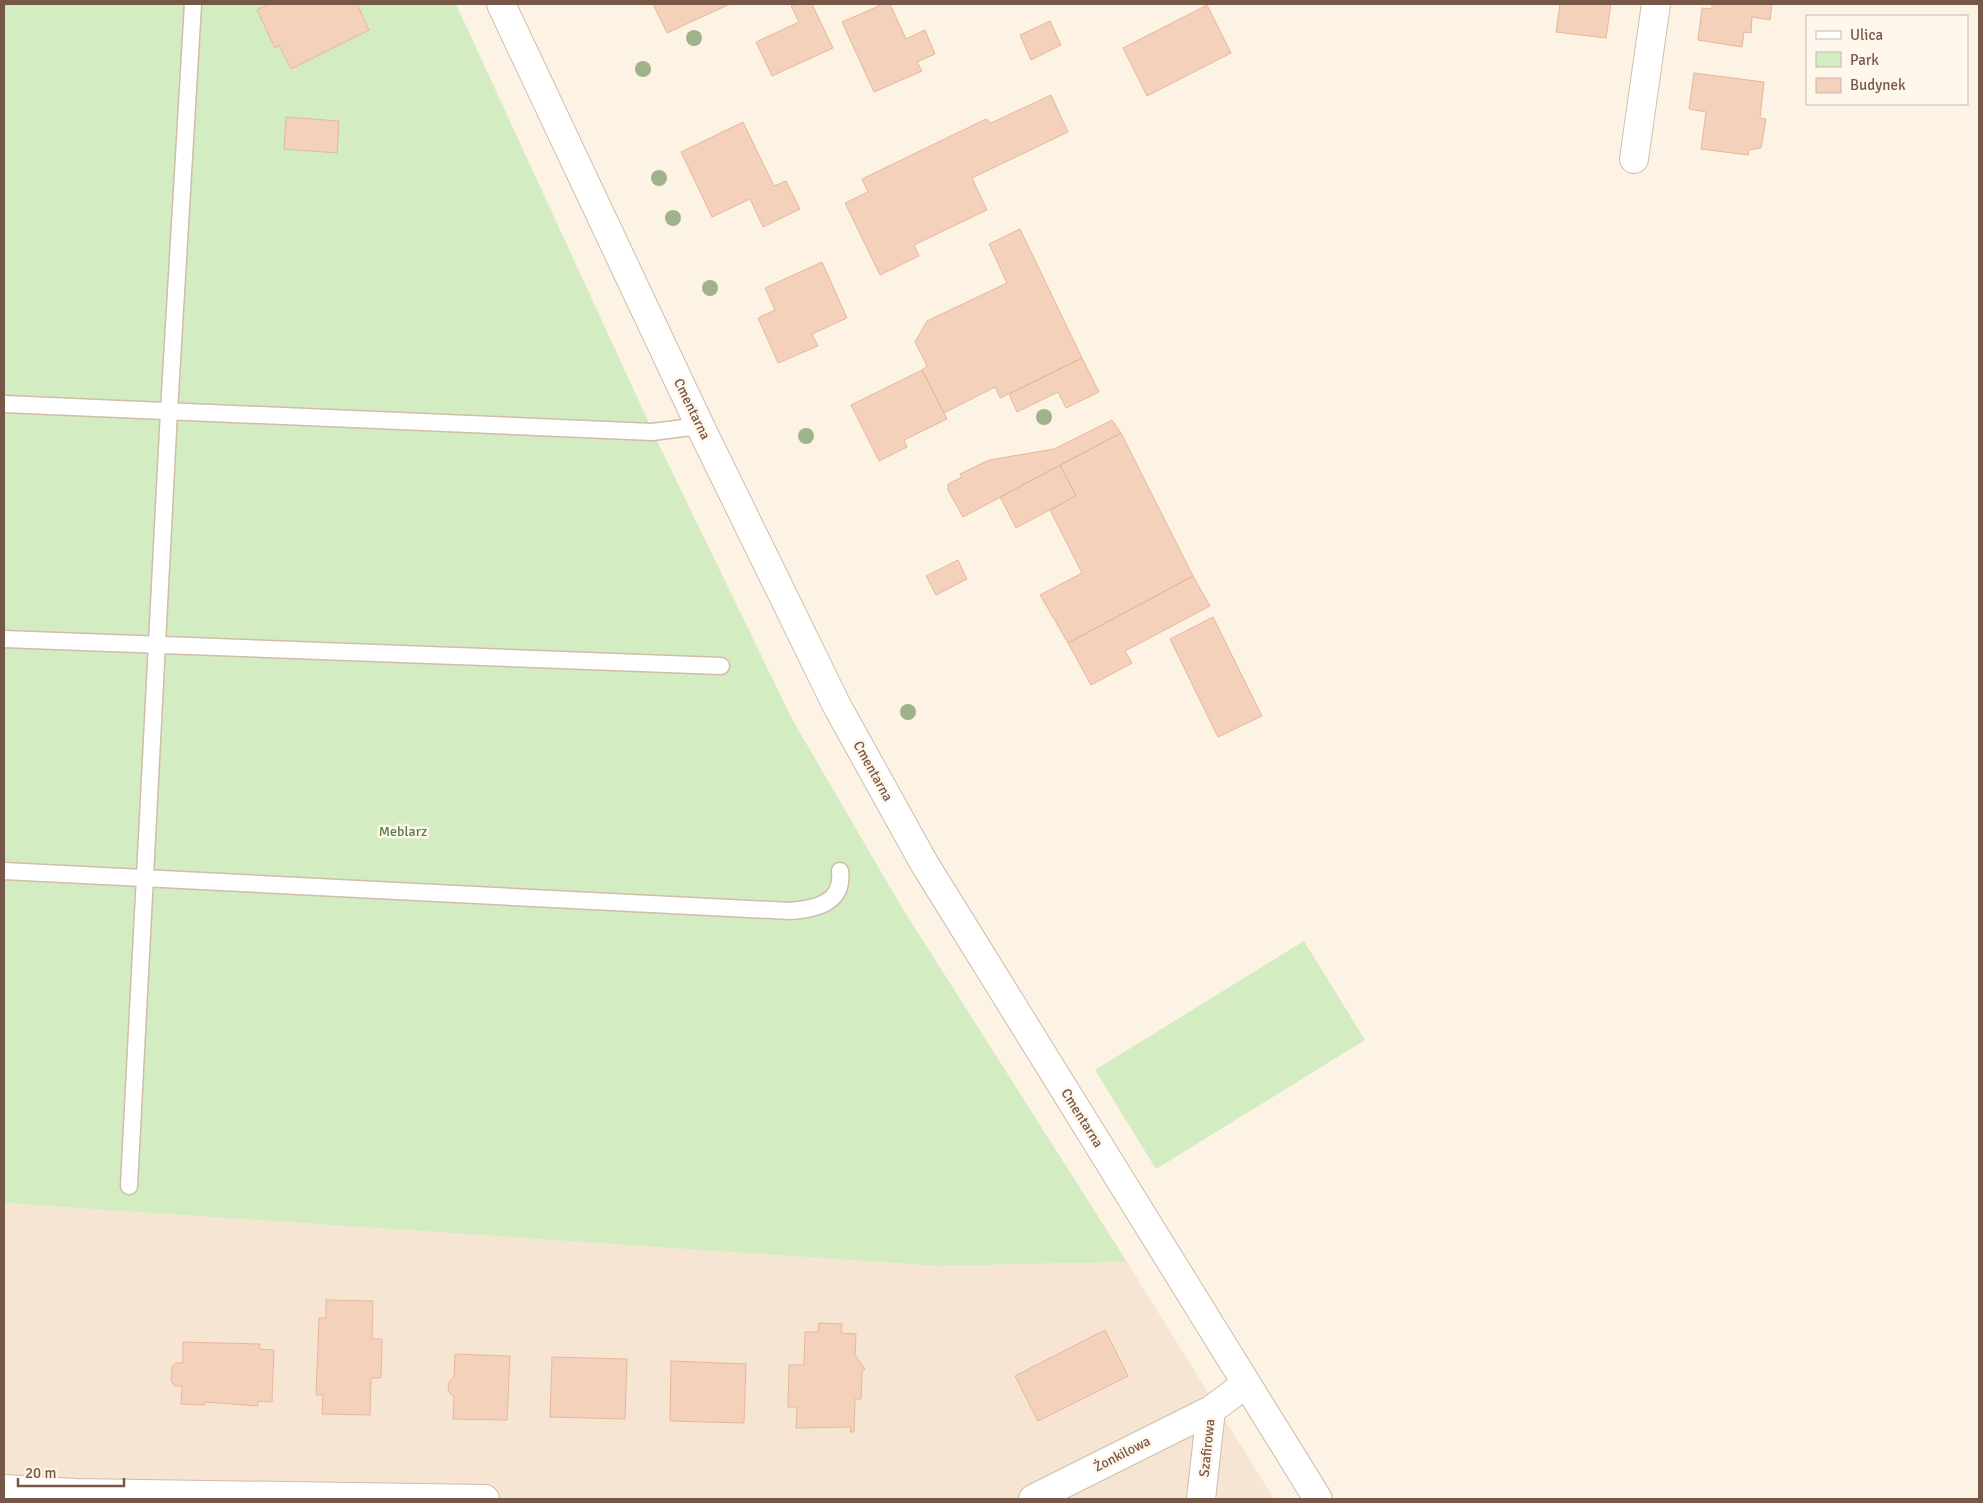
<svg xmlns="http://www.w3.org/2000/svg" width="1983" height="1503" font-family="Signika,sans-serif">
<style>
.residential{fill:#f5e5d2}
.green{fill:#d3ecc2}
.building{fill:#f4d1ba;stroke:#e7b79a}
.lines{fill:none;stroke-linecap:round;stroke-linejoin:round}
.service-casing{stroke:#d1bcac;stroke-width:19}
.minor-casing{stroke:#d1bcac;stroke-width:30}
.service{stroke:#fff;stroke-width:16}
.minor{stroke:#fff;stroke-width:28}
.tree{fill:#a0b28a}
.labels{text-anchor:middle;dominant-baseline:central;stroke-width:5;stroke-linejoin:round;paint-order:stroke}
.street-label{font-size:14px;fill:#775848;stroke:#fff7eb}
.park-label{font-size:14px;fill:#537d40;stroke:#fff7eb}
</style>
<rect width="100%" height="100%" fill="#fdf3e4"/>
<!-- residential -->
<path class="residential" d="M4,1203L939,1266L1127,1262L1274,1499H4Z"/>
<!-- green -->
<path class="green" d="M4,4H456L661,449L792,719L901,906L1127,1262L939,1266L4,1203Z
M1304,941L1365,1040L1156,1169L1095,1070Z"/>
<!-- building -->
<path class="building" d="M269,4H357L369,30L291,69L279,45L275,48L257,10Z
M653,4H730L667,33Z
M796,4H812L833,48L772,76L756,42L799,22L791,6Z
M883,4H890L906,39L925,30L935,54L917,62L922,71L874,92L842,22Z
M1560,4H1611L1606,38L1556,32Z
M1712,4H1772L1770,20L1752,17L1751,33L1744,32L1742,47L1698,40L1702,8L1712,9Z
M1207,5L1231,53L1147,96L1123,48Z
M1050,21L1061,45L1031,60L1020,35Z
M1694,73L1764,82L1760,118L1766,119L1761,148L1749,150L1748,155L1701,149L1706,112L1689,109Z
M1051,95L1068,132L972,178L987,210L914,245L919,256L880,275L845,203L868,192L862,179L986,119L991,123Z
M286,117L339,121L337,153L284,149Z
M743,122L774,186L786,181L800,209L763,227L750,199L712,217L681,152Z
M1020,229L1082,358L1000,398L995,387L944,413L922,370L927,366L915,342L927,321L1007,283L989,244Z
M822,262L847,318L812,334L818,346L778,363L758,318L775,310L765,288Z
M1082,358L1099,392L1066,408L1058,392L1017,412L1009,394Z
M922,370L947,419L904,440L907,447L879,461L851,405Z
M1112,420L1121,433L963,517L948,490V484L962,477L960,474L989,460L1054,449Z
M1121,433L1193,576L1068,643L1040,595L1082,573L1050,510L1076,496L1060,465Z
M1060,465L1076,496L1016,528L1000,497Z
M958,560L967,579L936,595L926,576Z
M1193,576L1210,606L1125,651L1132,663L1091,685L1068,643Z
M1213,617L1262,716L1218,737L1170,639Z
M326,1300L373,1301L372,1339H382L381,1378H371L370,1415L322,1414L323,1395H316L319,1318H326Z
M819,1323L842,1324L841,1333L856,1334L855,1355L865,1369L862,1371L861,1399H855L854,1432H850L851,1427L796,1428L797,1407H788L789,1365H804L805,1332H818Z
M1105,1330L1128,1376L1038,1421L1015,1376Z
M183,1342L260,1344L259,1349L274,1350L272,1402L258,1401V1406L205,1402V1405L181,1404L182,1386H175L171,1381L172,1367L176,1363H183Z
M455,1354L510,1356L507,1420L453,1419L454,1397L448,1391L449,1382L454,1377Z
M552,1357L627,1359L625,1419L550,1417Z
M671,1361L746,1364L744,1423L670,1421Z"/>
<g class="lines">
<defs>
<path id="service" d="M4,404L652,432L700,426
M4,639L721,666
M4,871L790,911C816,909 844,903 840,871
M129,1186L169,411L193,4"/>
<path id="minor" d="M501,4L700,426L837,706L924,863L1318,1499
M1634,159L1656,4
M4,1489L76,1493L485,1499
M1033,1499L1211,1410L1246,1384
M1201,1499L1211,1410"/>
</defs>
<!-- service casing -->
<use href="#service" class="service-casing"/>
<!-- minor casing -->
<use href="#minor" class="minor-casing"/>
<!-- service -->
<use href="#service" class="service"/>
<!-- minor -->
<use href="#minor" class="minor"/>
</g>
<!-- trees -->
<g class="tree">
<circle cx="694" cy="38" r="8"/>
<circle cx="643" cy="69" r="8"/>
<circle cx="659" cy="178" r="8"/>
<circle cx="673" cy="218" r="8"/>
<circle cx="710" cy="288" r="8"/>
<circle cx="1044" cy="417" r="8"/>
<circle cx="806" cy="436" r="8"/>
<circle cx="908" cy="712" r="8"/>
</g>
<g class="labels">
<!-- street labels -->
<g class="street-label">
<text transform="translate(692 409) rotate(64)">Cmentarna</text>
<text transform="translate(873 771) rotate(61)">Cmentarna</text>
<text transform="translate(1082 1118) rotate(58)">Cmentarna</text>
<text transform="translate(1207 1448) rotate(-84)">Szafirowa</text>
<text transform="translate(1122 1454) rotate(-27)">Żonkilowa</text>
</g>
<!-- park labels -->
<g class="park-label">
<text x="403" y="831">Meblarz</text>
</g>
</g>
<!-- border -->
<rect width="1983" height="1503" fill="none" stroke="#775848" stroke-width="10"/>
<!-- legend -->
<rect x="1806" y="15" width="162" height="90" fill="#fff7eb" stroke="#c9b7aa"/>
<rect x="1816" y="31" width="25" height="8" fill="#ffffff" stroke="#c9b7aa"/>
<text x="1850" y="40" font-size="15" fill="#775848">Ulica</text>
<rect x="1816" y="52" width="25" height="15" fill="#d3ecc2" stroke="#c9b7aa"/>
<text x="1850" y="65" font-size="15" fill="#775848">Park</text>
<rect x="1816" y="78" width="25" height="15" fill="#f4d1ba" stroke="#c9b7aa"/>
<text x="1850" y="90" font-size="15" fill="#775848">Budynek</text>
<!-- scale -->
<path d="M18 1478v8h106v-8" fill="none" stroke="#775848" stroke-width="2.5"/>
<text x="25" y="1478" font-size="15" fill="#775848" stroke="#fff7eb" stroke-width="4" paint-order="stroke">20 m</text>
</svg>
